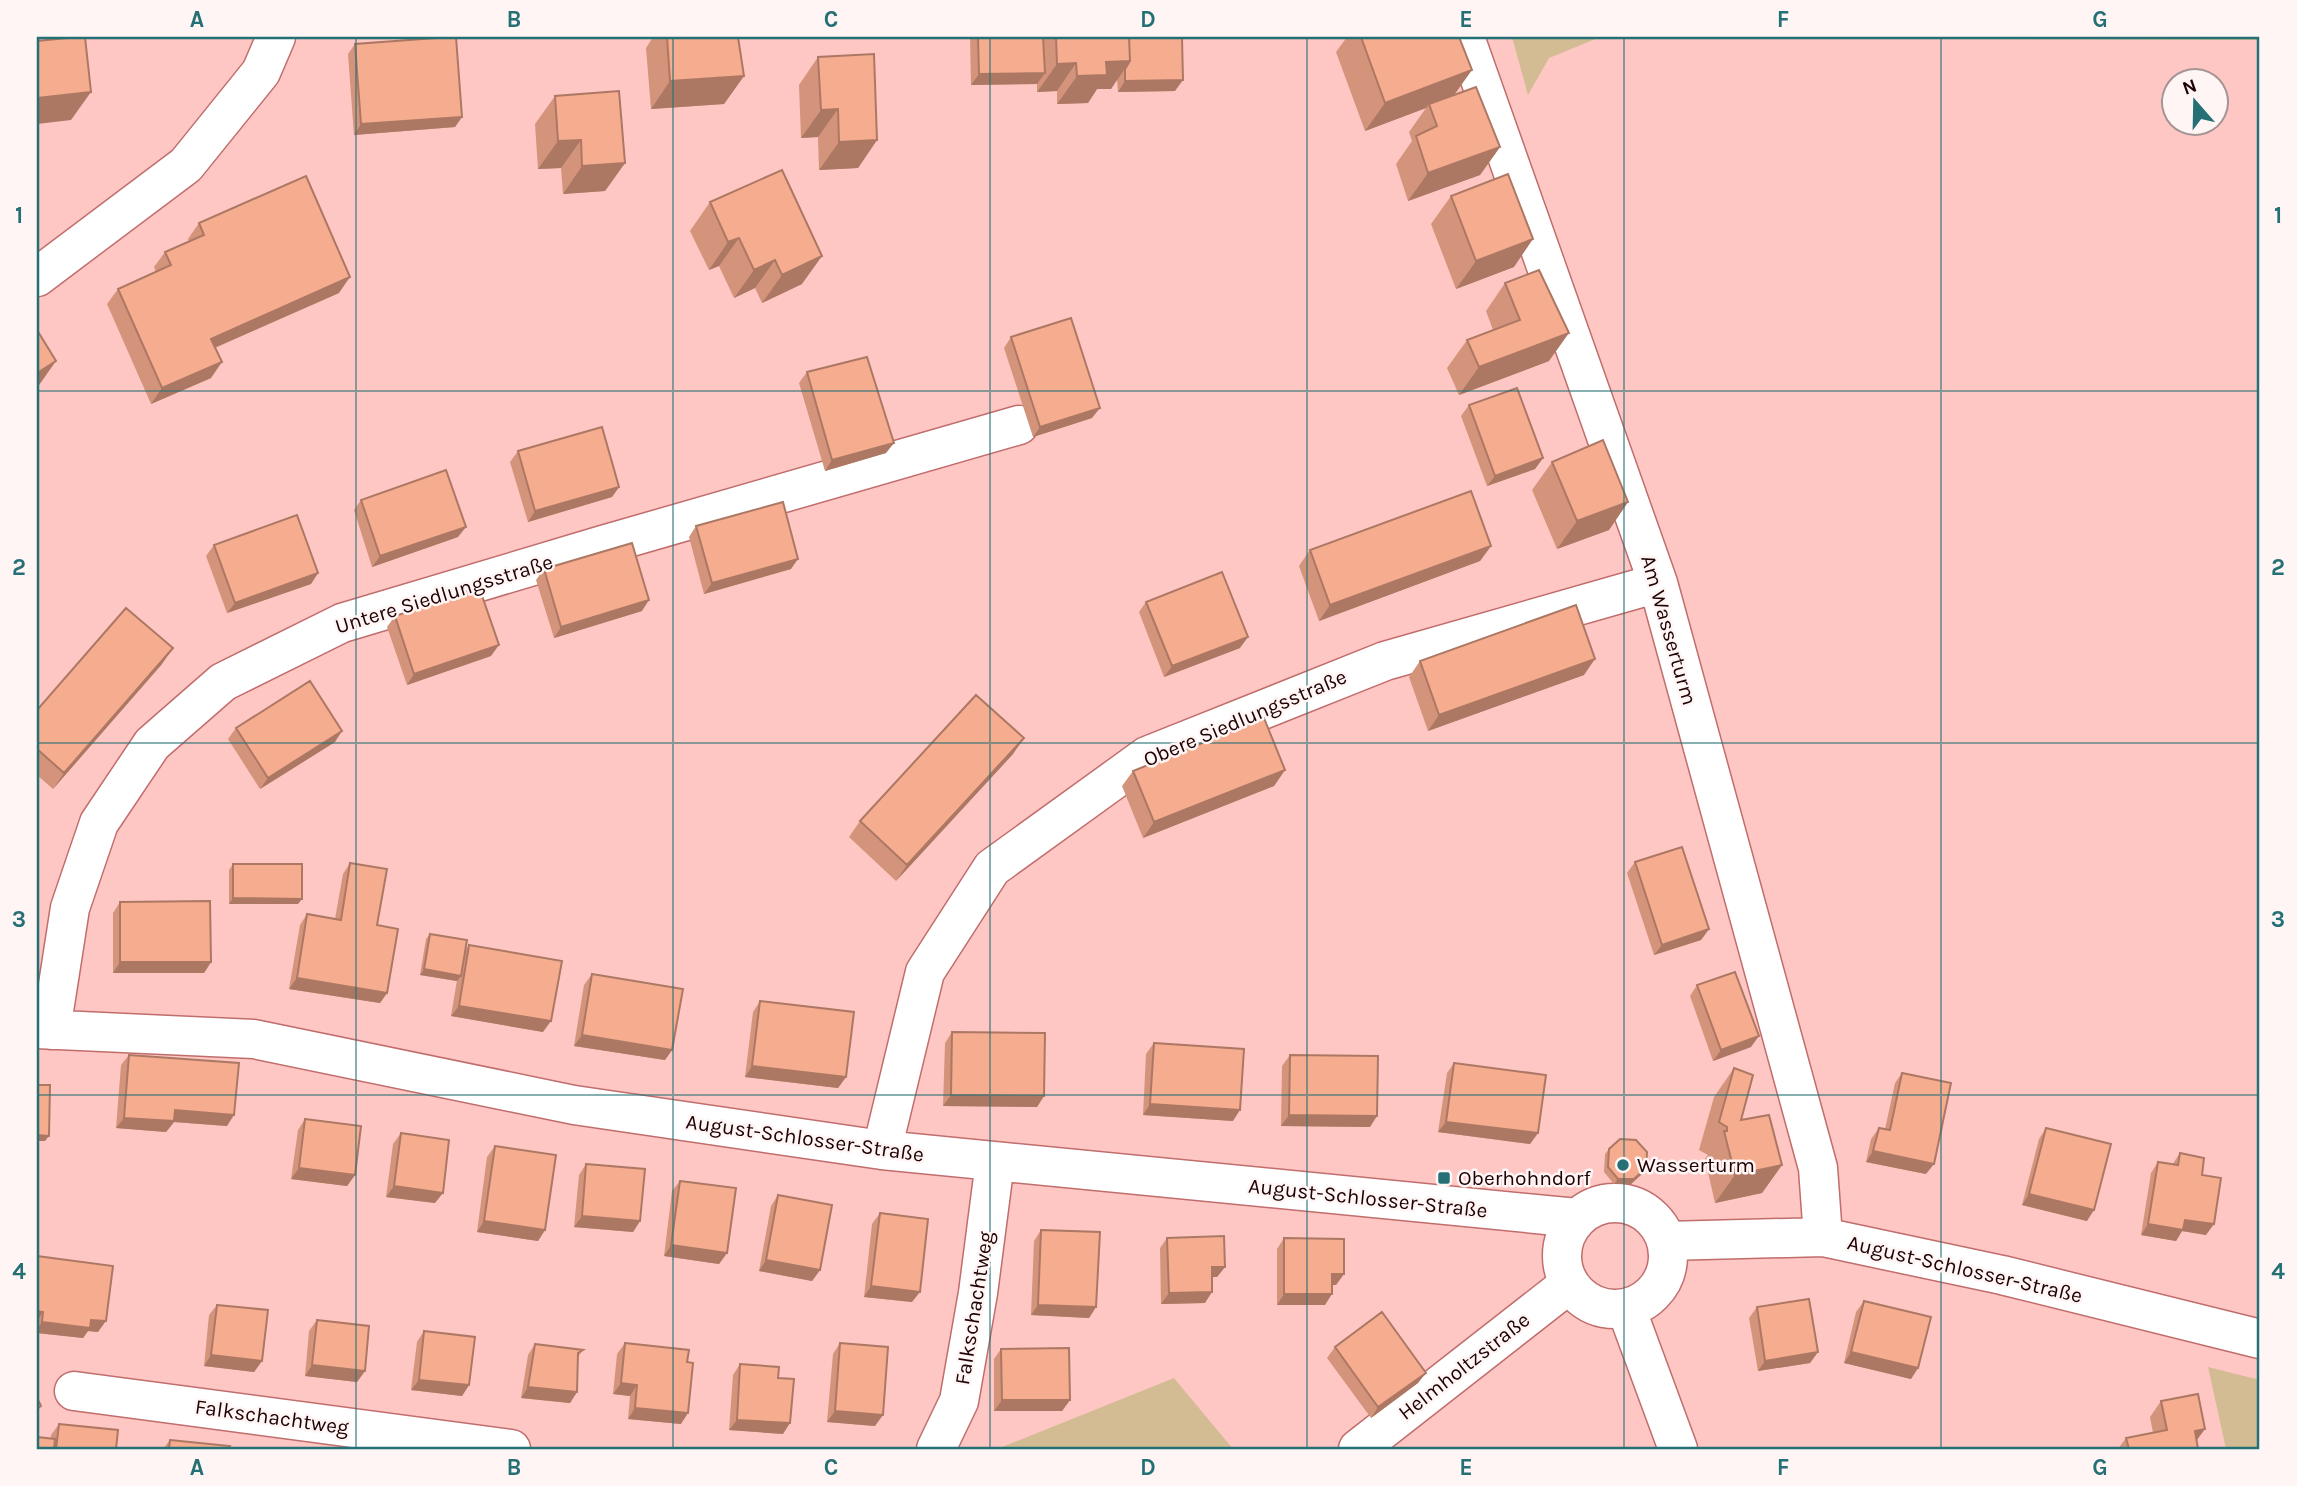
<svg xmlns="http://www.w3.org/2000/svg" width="2297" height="1486" font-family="Karla,sans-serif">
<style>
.green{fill:#d3bc94}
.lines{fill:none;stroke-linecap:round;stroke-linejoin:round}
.minor-casing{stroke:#c06d6c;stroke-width:41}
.minor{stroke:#fff;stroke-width:38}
.wall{fill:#d4947b}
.shaded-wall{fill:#ac7864}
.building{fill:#f6ac8f;stroke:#ac7864;stroke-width:2}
.grid{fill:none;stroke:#257075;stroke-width:2;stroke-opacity:0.55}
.poi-dot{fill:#257075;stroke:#fff5f5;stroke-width:2.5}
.labels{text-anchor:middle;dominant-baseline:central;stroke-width:5;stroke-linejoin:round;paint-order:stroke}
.street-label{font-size:21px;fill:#1e0203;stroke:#fff5f5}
.poi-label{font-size:21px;fill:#1e0203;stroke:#fff5f5;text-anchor:start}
.neatline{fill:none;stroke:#257075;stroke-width:2.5}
.grid-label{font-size:23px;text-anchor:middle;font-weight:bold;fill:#257075}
</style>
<rect width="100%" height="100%" fill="#fec7c4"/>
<!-- green -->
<path class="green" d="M1512,37H2260V40L1598,38L1549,58L1528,95Z
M2208,1367L2260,1380V1449H2226Z
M1174,1378L1233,1449H997Z"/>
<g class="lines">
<defs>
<path id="minor" d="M1465,37L1658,583L1818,1168L1823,1237
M37,277L186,165L261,72L276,37
M37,1029L254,1039L574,1105L882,1150L1577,1218
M51,1030L70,908L99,823L152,744L223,682L342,623L603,545L1019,425
M882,1150L925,972L992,868L1147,756L1385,661L1658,583
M1562 1256a53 53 0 1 1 106 0a53 53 0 1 1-106 0Z
M1666,1241L1823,1237L2002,1275L2260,1339
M1626,1308L1678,1449
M74,1391L511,1449
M936,1449L959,1401L978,1293L995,1162
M1358,1449L1569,1284"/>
</defs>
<!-- minor casing -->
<use href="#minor" class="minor-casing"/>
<!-- minor -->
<use href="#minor" class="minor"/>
</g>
<!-- wall -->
<path class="wall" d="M653,37H738L744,76L724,104L651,109L646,48Z
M970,37H1182L1175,91L1118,92L1117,79L1111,89H1097L1088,103L1057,104V91L1037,92V84L971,85Z
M1347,37H1459L1454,95L1500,147L1480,175L1408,201L1396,164L1412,141L1409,132L1426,108L1365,131L1336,52Z
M355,44L462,117L455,127L354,135L348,54Z
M818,57L877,140L858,168L819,170L818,137L801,138L799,85Z
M555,96L625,163L605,191L563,194L561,168L538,169L535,124Z
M1451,196L1514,267L1456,289L1431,224Z
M710,202L802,284L762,303L755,288L734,298L719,266L709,270L690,231Z
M199,223L339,293L215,348L211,378L151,404L107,304L118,289L156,272L154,267L165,252L189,241L188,239Z
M1505,283L1549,361L1459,395L1447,368L1467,340L1493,330L1486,311Z
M1011,337L1092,418L1033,437L1004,348Z
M807,372L886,453L825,471L799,383Z
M1469,405L1543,458L1535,469L1487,486L1461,416Z
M518,451L619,487L612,497L528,522L510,462Z
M1552,462L1628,502L1609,530L1557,549L1532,490Z
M361,500L458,537L372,567L354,510Z
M696,526L791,569L704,594L689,537Z
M214,545L318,573L311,584L227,613L206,556Z
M1491,546L1480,561L1319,621L1299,566L1310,550Z
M544,569L642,611L554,638L536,580Z
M1146,602L1240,648L1164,677L1139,612Z
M395,616L491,656L407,685L387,627Z
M1420,661L1584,675L1428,731L1409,677Z
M162,664L53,789L37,775V710Z
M236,728L335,742L260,789L228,739Z
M1013,754L896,881L849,837L860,821Z
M1285,770L1274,786L1143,838L1122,786L1133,771Z
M1635,862L1709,929L1701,940L1654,955L1627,873Z
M350,863L377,925L387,993L380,1003L289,989L300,925L307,914L335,919L343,874Z
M233,864L298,904H229V870Z
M120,902L211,962L204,973H113V913Z
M430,934L465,951L469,945L543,1032L451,1016L457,980V981L420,975L426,939Z
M592,974L672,1050L665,1060L574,1046L584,985Z
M1697,985L1751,1047L1713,1061L1690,996Z
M760,1001L846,1077L838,1088L745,1077L753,1012Z
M952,1032L1044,1096L1037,1107L943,1106L945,1043Z
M1154,1043L1233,1121L1143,1115L1146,1054Z
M129,1055L227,1126L174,1122L166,1132L116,1128L121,1065Z
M1290,1055L1370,1127L1281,1126L1282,1066Z
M1454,1063L1538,1133L1530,1144L1438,1132L1447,1073Z
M1734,1068L1741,1120L1782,1165L1762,1193L1715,1203L1705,1159L1708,1155L1699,1150L1714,1097Z
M1902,1073L1926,1174L1866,1162L1871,1139L1879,1128L1885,1129L1895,1083Z
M305,1119L355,1175L347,1186L291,1179L298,1130Z
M2046,1128L2087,1221L2022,1205L2039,1139Z
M401,1133L435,1203L386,1197L393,1144Z
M495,1146L545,1230L538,1241L477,1232L487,1157Z
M1609,1149L1646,1168L1642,1174L1631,1184H1614L1604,1172L1605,1154Z
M2180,1153L2202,1175L2206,1235L2182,1231L2176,1241L2141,1235L2151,1173L2158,1162L2172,1165Z
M586,1164L640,1221L633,1232L574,1227L579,1175Z
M680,1181L727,1253L719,1264L664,1256L672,1191Z
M778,1195L820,1270L812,1281L759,1271L771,1206Z
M880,1213L912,1302L864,1297L872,1224Z
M1041,1230L1096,1307L1089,1318L1031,1315L1034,1241Z
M1167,1238L1225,1267L1217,1277H1212L1205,1303L1161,1304L1160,1248Z
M1284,1238L1344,1274L1336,1285H1332L1325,1305H1277V1249Z
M37,1256L98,1332L88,1331L83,1338L37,1333Z
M1864,1301L1918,1368L1911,1379L1844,1363L1856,1312Z
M217,1305L262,1361L254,1372L204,1366L209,1315Z
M1757,1307L1818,1352L1810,1363L1758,1371L1749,1318Z
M317,1320L365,1371L357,1382L305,1376L309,1331Z
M424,1331L469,1385L462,1396L411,1390L417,1342Z
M625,1343L681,1424L628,1419L630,1396L613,1394L617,1354Z
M840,1343L875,1426L827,1422L833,1354Z
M535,1344L583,1350L578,1357L577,1392L570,1403L521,1398L528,1355Z
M1335,1347L1418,1383L1371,1418L1327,1358Z
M1001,1349L1070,1400L1062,1411H994V1359Z
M740,1364L778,1378L783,1434L729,1430L733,1375Z
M2161,1401L2198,1449H2118L2126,1438L2153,1433L2150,1417Z
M59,1424L116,1449H37L51,1439V1435Z
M170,1440L229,1449H163Z"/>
<!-- shaded-wall -->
<path class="shaded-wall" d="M1130,61L1111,89H1097L1088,103L1057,104L1077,76L1106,62Z
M1076,63L1057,91L1037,92L1057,64Z
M1472,70L1452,98L1429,104L1426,108L1365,131L1385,103Z
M1045,73L1037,84L971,85L979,74Z
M744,76L724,104L651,109L670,81Z
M1183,80L1175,91L1118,92L1125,81Z
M91,92L71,120L37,124V98Z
M838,109L818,137L801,138L821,110Z
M462,117L455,127L354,135L361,124Z
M581,140L561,168L538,169L558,141Z
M877,140L858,168L819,170L839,142Z
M1500,147L1480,175L1408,201L1428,173Z
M625,163L605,191L563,194L582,166Z
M739,238L719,266L709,270L728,242Z
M1533,239L1514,267L1456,289L1476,261Z
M822,256L802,284L762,303L782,275Z
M775,260L755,288L734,298L754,270Z
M350,277L339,293L200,354L211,339Z
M1569,333L1549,361L1459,395L1479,367Z
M56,361L37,388V373Z
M222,362L211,378L151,404L162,388Z
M1100,408L1092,418L1033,437L1040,427Z
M894,443L886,453L825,471L832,460Z
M1543,458L1535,469L1487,486L1495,476Z
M619,487L612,497L528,522L535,511Z
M1628,502L1609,530L1557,549L1577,521Z
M466,527L458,537L372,567L380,556Z
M1491,546L1480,561L1319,621L1330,605Z
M798,559L791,569L704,594L712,583Z
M318,573L311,584L227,613L235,603Z
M649,600L642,611L554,638L561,627Z
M1248,637L1240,648L1164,677L1172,666Z
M499,645L491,656L407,685L414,674Z
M173,648L162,664L53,789L64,773Z
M1595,659L1584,675L1428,731L1439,715Z
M342,731L335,742L260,789L268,778Z
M1024,738L1013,754L896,881L907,865Z
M1285,770L1274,786L1143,838L1154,822Z
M233,898L302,899L298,904H229Z
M1709,929L1701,940L1654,955L1662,945Z
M120,962H211L204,973H113Z
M424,969L461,976L457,981L420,975Z
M297,978L387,993L380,1003L289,989Z
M459,1006L551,1021L543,1032L451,1016Z
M582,1035L672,1050L665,1060L574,1046Z
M1759,1036L1751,1047L1713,1061L1721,1050Z
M752,1066L846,1077L838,1088L745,1077Z
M951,1095L1044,1096L1037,1107L943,1106Z
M1150,1104L1240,1110L1233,1121L1143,1115Z
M175,1110L234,1115L227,1126L174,1122L166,1132L116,1128L124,1118Z
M1289,1115L1377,1116L1370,1127L1281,1126Z
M1446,1122L1538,1133L1530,1144L1438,1132Z
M37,1135L49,1136L45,1141H37Z
M1873,1151L1934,1164L1926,1174L1866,1162Z
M1782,1165L1762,1193L1715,1203L1735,1175Z
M299,1168L355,1175L347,1186L291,1179Z
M1646,1168L1642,1174L1631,1184H1614L1618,1179Z
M394,1186L443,1193L435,1203L386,1197Z
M2029,1194L2094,1210L2087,1221L2022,1205Z
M582,1216L640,1221L633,1232L574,1227Z
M2185,1220L2214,1224L2206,1235L2182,1231L2176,1241L2141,1235L2148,1224Z
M484,1221L545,1230L538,1241L477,1232Z
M671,1245L727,1253L719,1264L664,1256Z
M766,1260L820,1270L812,1281L759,1271Z
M1212,1267H1225L1217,1277H1204Z
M1332,1274H1344L1336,1285H1325Z
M871,1286L920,1292L912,1302L864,1297Z
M1212,1292L1205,1303L1161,1304L1169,1293Z
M1284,1294H1332L1325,1305H1277Z
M1038,1305L1096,1307L1089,1318L1031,1315Z
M37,1311L43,1312L37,1321Z
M91,1320L106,1321L98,1332L88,1331L83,1338L37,1333V1329L42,1322Z
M1818,1352L1810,1363L1758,1371L1765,1361Z
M1851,1352L1918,1368L1911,1379L1844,1363Z
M211,1355L262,1361L254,1372L204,1366Z
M312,1365L365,1371L357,1382L305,1376Z
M1426,1373L1418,1383L1371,1418L1378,1407Z
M419,1380L469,1385L462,1396L411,1390Z
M621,1383L637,1385L630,1396L613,1394Z
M528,1387L577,1392L570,1403L521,1398Z
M1002,1400H1070L1062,1411H994Z
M635,1408L688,1413L681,1424L628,1419Z
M835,1411L883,1415L875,1426L827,1422Z
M737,1420L790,1423L783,1434L729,1430Z
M2205,1429L2194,1444L2195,1431Z"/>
<!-- building -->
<path class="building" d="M78,37H85L91,92L37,98V41Z
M450,37H456L462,117L361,124L355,44Z
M667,37H738L744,76L670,81Z
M978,37H1043L1045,73L979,74Z
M1056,37H1129L1130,61L1106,62L1107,75L1077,76L1076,63L1057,64Z
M1129,37H1182L1183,80L1125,81V69L1130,61Z
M1361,37H1459L1472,70L1385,103Z
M874,54L877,140L839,142L838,109L821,110L818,57Z
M1476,87L1500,147L1428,173L1416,136L1437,126L1429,104Z
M619,91L625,163L582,166L581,140L558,141L555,96Z
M782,170L822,256L782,275L775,260L754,270L739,238L728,242L710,202Z
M1508,174L1533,239L1476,261L1451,196Z
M306,176L350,277L211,339L222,362L162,388L118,289L171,265L165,252L204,235L199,223Z
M1539,270L1569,333L1479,367L1467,340L1520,320L1505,283Z
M1071,318L1100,408L1040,427L1011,337Z
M37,330L56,361L37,373Z
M867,357L894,443L832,460L807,372Z
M1517,388L1543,458L1495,476L1469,405Z
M602,427L619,487L535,511L518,451Z
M1603,440L1628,502L1577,521L1552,462Z
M446,470L466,527L380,556L361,500Z
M1471,491L1491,546L1330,605L1310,550Z
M783,502L798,559L712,583L696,526Z
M297,515L318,573L235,603L214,545Z
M632,543L649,600L561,627L544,569Z
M1222,572L1248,637L1172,666L1146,602Z
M479,587L499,645L414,674L395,616Z
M1576,605L1595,659L1439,715L1420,661Z
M126,608L173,648L64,773L37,749V710Z
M310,681L342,731L268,778L236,728Z
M976,695L1024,738L907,865L860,821Z
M1264,718L1285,770L1154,822L1133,771Z
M1682,847L1709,929L1662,945L1635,862Z
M350,863L387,869L377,925L398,929L387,993L297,978L307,914L341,920Z
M233,864H302V899L233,898Z
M210,901L211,962H120V902Z
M430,934L467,940L461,976L424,969Z
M469,945L562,961L551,1021L459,1006Z
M1735,972L1759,1036L1721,1050L1697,985Z
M592,974L683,989L672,1050L582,1035Z
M760,1001L854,1012L846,1077L752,1066Z
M952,1032L1045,1033L1044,1096L951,1095Z
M1154,1043L1244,1049L1240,1110L1150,1104Z
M129,1055L239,1063L234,1115L175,1110L174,1121L124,1118Z
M1290,1055L1378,1056L1377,1116L1289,1115Z
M1454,1063L1546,1075L1538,1133L1446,1122Z
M1734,1068L1753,1075L1741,1120L1769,1115L1782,1165L1735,1175L1724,1131H1727V1127L1719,1122Z
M1902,1073L1951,1083L1934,1164L1873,1151L1879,1128L1890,1130Z
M37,1085H50L49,1136L37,1135Z
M305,1119L361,1126L355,1175L299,1168Z
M2046,1128L2111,1144L2094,1210L2029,1194Z
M401,1133L449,1140L443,1193L394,1186Z
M1620,1139L1636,1140L1647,1152L1646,1168L1634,1179H1618L1608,1167L1609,1149Z
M495,1146L556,1155L545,1230L484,1221Z
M2180,1153L2204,1158L2202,1175L2221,1178L2214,1224L2185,1220L2183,1230L2148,1224L2158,1162L2178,1165Z
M586,1164L645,1169L640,1221L582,1216Z
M680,1181L736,1188L727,1253L671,1245Z
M778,1195L832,1205L820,1270L766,1260Z
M880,1213L928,1219L920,1292L871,1286Z
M1041,1230L1100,1232L1096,1307L1038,1305Z
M1224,1236L1225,1267H1212V1292L1169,1293L1167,1238Z
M1284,1238L1344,1239V1274H1332V1294H1284Z
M37,1256L113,1266L106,1321L91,1320L90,1328L42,1322L43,1312L37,1311Z
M1809,1299L1818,1352L1765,1361L1757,1307Z
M1864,1301L1931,1317L1918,1368L1851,1352Z
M217,1305L268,1310L262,1361L211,1355Z
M1382,1312L1426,1373L1378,1407L1335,1347Z
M317,1320L369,1326L365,1371L312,1365Z
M424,1331L475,1337L469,1385L419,1380Z
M625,1343L689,1350L687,1362L693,1363L688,1413L635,1408L637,1385L621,1383Z
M840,1343L888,1347L883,1415L835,1411Z
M535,1344L583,1350L578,1353L577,1392L528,1387Z
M1069,1348L1070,1400H1002L1001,1349Z
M740,1364L779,1367L778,1378L794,1379L790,1423L737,1420Z
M2198,1394L2205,1429L2195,1431L2198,1449H2129L2126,1438L2167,1430L2161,1401Z
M37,1398L41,1406L37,1409Z
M59,1424L118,1430L116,1449H56Z
M37,1437L55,1439L54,1449H37Z
M170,1440L230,1446L229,1449H169Z"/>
<!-- grid -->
<path class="grid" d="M356,37V1449M673,37V1449M990,37V1449M1307,37V1449M1624,37V1449M1941,37V1449M37,391H2260M37,743H2260M37,1095H2260"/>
<!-- markers -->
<g class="poi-dot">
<circle cx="1623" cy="1165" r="7"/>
<rect x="1437" y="1171" width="14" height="14" rx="3.5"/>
</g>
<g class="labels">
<!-- street labels -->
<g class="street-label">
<text transform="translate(444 594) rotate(-17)">Untere Siedlungsstraße</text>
<text transform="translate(1669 630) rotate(74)">Am Wasserturm</text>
<text transform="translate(1245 718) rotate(-23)">Obere Siedlungsstraße</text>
<text transform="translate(805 1138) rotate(8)">August-Schlosser-Straße</text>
<text transform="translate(1368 1198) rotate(6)">August-Schlosser-Straße</text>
<text transform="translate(1965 1269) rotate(13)">August-Schlosser-Straße</text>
<text transform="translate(974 1308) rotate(-81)">Falkschachtweg</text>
<text transform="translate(1464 1366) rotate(-38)">Helmholtzstraße</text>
<text transform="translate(272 1417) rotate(8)">Falkschachtweg</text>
</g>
<!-- poi labels -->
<g class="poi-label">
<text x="1637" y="1165">Wasserturm</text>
<text x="1458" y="1178">Oberhohndorf</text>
</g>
</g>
<!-- border -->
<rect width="2297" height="1486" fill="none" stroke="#fff5f5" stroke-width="77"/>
<!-- north arrow -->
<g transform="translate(2195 102) rotate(340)"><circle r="33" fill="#fff5f5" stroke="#a59494" stroke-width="2"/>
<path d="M0-5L12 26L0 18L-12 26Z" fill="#257075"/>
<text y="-10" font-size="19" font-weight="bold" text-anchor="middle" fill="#1e0203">N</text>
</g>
<rect x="38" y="38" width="2220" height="1410" class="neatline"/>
<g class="grid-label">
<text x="197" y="27">A</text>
<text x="514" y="27">B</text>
<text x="831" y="27">C</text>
<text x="1148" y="27">D</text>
<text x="1466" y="27">E</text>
<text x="1783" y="27">F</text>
<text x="2100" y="27">G</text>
<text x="19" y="223">1</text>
<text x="2278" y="223">1</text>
<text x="19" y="575">2</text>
<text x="2278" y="575">2</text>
<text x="19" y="927">3</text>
<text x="2278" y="927">3</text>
<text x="19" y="1279">4</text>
<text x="2278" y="1279">4</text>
<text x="197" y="1475">A</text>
<text x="514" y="1475">B</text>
<text x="831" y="1475">C</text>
<text x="1148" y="1475">D</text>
<text x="1466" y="1475">E</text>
<text x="1783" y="1475">F</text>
<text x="2100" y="1475">G</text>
</g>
</svg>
